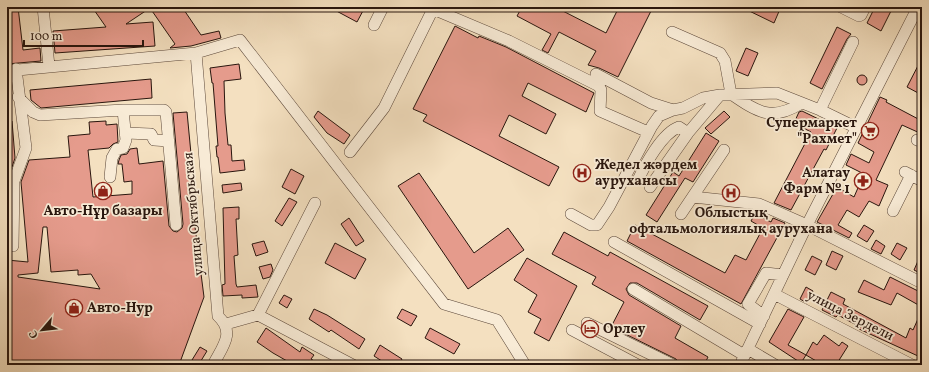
<svg xmlns="http://www.w3.org/2000/svg" width="929" height="372" font-family="Vollkorn,serif">
<style>
.building{fill:#e59b8c;stroke:#29160e;fill-rule:evenodd}
.lines{fill:none;stroke-linecap:round;stroke-linejoin:round}
.minor-casing{stroke:#5c483a;stroke-width:12}
.minor{stroke:#f8ebd6;stroke-width:11}
.labels{text-anchor:middle;dominant-baseline:central;stroke-width:3.5;stroke-linejoin:round;paint-order:stroke}
.poi-label{font-size:14px;font-weight:bold;fill:#29160e;stroke:#f8ebd6;text-anchor:start}
.street-label{font-size:14px;fill:#29160e;stroke:#f8ebd6}
</style>
<rect width="100%" height="100%" fill="#f4e0c0"/>
<filter id="stains"><feTurbulence type="fractalNoise" baseFrequency=".005" numOctaves="4"/><feColorMatrix values="0 0 0 0 .2 0 0 0 0 .09 0 0 0 0 .02 0 0 0 .5 -.17"/></filter>
<radialGradient id="worn" r=".72"><stop offset=".6" stop-color="#630" stop-opacity="0"/><stop offset="1" stop-color="#630" stop-opacity=".3"/></radialGradient>
<!-- building -->
<path class="building" d="M7,7H18L23,50L40,48L41,61L7,64Z
M92,7H182L201,35L219,31L221,38L191,46L170,48L175,44L150,8L126,24L153,22L155,46L55,53L53,31L106,27Z
M329,7H365L357,22Z
M522,7H555L606,33L619,7H653L618,77L599,68L588,65L596,51L559,32L548,53L542,50L551,34L517,16Z
M741,7H776L780,9L774,23Z
M875,7H893L881,31L867,23Z
M455,26L478,38L479,36L506,47L594,93L586,112L528,83L522,96L556,114L546,134L509,115L499,136L559,167L549,186L423,121L427,115L413,109Z
M837,27L851,34L847,39L822,89L810,83Z
M746,48L758,53L748,76L736,71Z
M922,58V91L920,94L907,87Z
M239,64L241,79L224,81L225,113L228,145H231L232,161L244,160L245,170L220,173L218,157H217L216,146H218L213,83H212L210,68Z
M857 80a5 5 0 1 1 10 0a5 5 0 1 1-10 0Z
M151,79L152,98L41,108L31,100L30,90Z
M880,97L887,100L886,102L922,121V134L902,125L876,180L888,185L879,206L869,201L859,217L847,210L838,225L852,233L849,238L817,222L837,187L854,197L864,174L846,165L851,154L869,163L874,152L858,143Z
M318,111L350,135L344,144L327,133L314,117Z
M724,111L730,117L711,134L705,128Z
M802,111L837,128L826,150L824,149L791,210L774,203L811,132L794,123L799,112Z
M187,112L198,227H195L204,297L179,365H7V260L28,262L21,182L29,160L70,157L68,136L90,134L89,122L106,121V125L117,124L118,142L113,144L109,148L88,150L93,197L132,194V181L124,182L122,164H118L119,160L121,155L127,154L130,149L137,148L139,164L163,161L169,226L173,231L177,232L182,228L183,224L173,113ZM43,227H47L51,272L78,270V275L91,274L100,289L18,277V275L38,273Z
M7,121H12L15,158L12,167L7,168Z
M706,133L719,141L693,182L685,178L657,222L646,215L673,172L679,176Z
M291,169L304,176L295,194L282,187Z
M419,173L474,253L508,228L524,250L468,289L398,186Z
M241,183L242,190L223,193L222,185Z
M289,198L297,202L282,226L275,221Z
M239,207V219H236L238,255L234,256L236,284L237,287L256,285L258,297L242,298V295L223,296L222,285L225,284L223,208Z
M755,214L771,222L773,218L785,223L741,304L627,241L635,225L725,273L735,255L746,260L763,228L751,221Z
M349,218L364,241L356,246L341,224Z
M864,225L874,231L867,242L857,236Z
M564,232L608,256L610,252L708,306L700,320L637,283H630L626,289L629,295L681,326L675,338L708,357L704,365H680L676,359L611,327L624,302L592,284L596,277L552,254Z
M876,240L885,246L881,254L871,249Z
M264,241L268,252L256,256L252,244Z
M335,243L366,259L355,279L325,263Z
M897,243L907,248L900,260L891,254Z
M832,251L843,256L836,270L826,265Z
M922,252V274L914,270Z
M812,256L822,261L815,275L805,270Z
M527,258L577,286L549,341L534,333L541,319L528,312L537,295L514,280Z
M271,264L273,270L270,277L263,279L259,267Z
M890,277L922,293V307L897,293L891,305L858,292L864,280L884,290Z
M806,287L813,291L807,303L800,299Z
M831,292L845,299L843,304L906,338L910,328L913,330L922,310V347L918,356L859,329L860,327L838,315L836,317L822,310Z
M284,295L292,299L287,308L279,303Z
M314,309L327,315L365,339L359,349L331,330L329,332L309,319Z
M402,309L417,316L411,326L397,318Z
M788,309L804,317L788,345L806,355L801,363L769,342Z
M266,328L300,352L302,347L314,355L311,359L321,365H294L273,353L257,342Z
M430,328L460,344L454,354L425,338Z
M824,335L839,346L842,342L848,346L836,365H823L806,355L813,342L817,345Z
M380,345L402,359L399,365H388L374,356Z
M200,347L207,351L199,364L192,360Z"/>
<g class="lines">
<defs>
<path id="minor" d="M43,7L49,66
M841,7L859,16L861,15L865,7
M433,9L509,41L599,86L601,90L600,111L648,132
M374,25L383,7
M672,32L720,53L725,61L731,94C756,111 771,122 800,104
M196,53L218,316C236,333 222,347 213,365
M7,71L196,53L240,40L444,304L497,320L525,365
M596,74L651,103L673,110L683,108L703,98L720,95L777,93L820,110L857,128
M18,97L33,112L40,115L123,110L126,140L123,148L117,149L112,158L110,177
M123,110H164L166,112L176,225
M820,110L853,42
M126,133L151,134L154,140L169,141
M917,140L922,142
M350,152L384,108L434,7
M905,172L922,181
M638,180C645,165 662,133 679,127L688,133
M650,187L688,133L720,95
M693,197L759,204L807,225L922,283
M893,211L911,175
M571,214L591,225H597L609,207L652,126L659,116L673,110
M681,214L724,150
M614,242L760,324
M13,246L14,181L26,148L16,69
M633,289L744,355
M774,294L912,365
M258,315L315,203
M764,316L748,304L766,273L783,275
M587,323L673,365
M226,324L258,315L353,365
M572,330L638,365
M748,349L775,365
M740,365L807,225L918,7"/>
</defs>
<!-- minor casing -->
<use href="#minor" class="minor-casing"/>
<!-- minor -->
<use href="#minor" class="minor"/>
</g>
<!-- icons -->
<defs>
<symbol id="supermarket-ring" viewBox="-11 -11 22 22"><circle r="9.5" fill="#f8ebd6" stroke="#8f2418" stroke-width="1.5"/><path d="M-6-5.5h2.5l.6 2H6L4.5 2H-2.5L-4.4-4H-6ZM-1.5 3.2a1.3 1.3 0 1 0 .1 0ZM3 3.2a1.3 1.3 0 1 0 .1 0Z" fill="#8f2418"/></symbol>
<symbol id="hospital-ring" viewBox="-11 -11 22 22"><circle r="9.5" fill="#f8ebd6" stroke="#8f2418" stroke-width="1.5"/><path d="M-5-5h3v3.5h4V-5h3V5h-3V1.5h-4V5h-3Z" fill="#8f2418"/></symbol>
<symbol id="pharmacy-ring" viewBox="-11 -11 22 22"><circle r="9.5" fill="#f8ebd6" stroke="#8f2418" stroke-width="1.5"/><path d="M-2-6h4v4h4v4h-4v4h-4v-4h-4v-4h4Z" fill="#8f2418"/></symbol>
<symbol id="shop-ring" viewBox="-11 -11 22 22"><circle r="9.5" fill="#f8ebd6" stroke="#8f2418" stroke-width="1.5"/><path d="M-5-2.5h2.3a2.7 3.5 0 0 1 5.4 0H5L5.5 6h-11ZM-1.5-2.5h3a1.5 2.3 0 0 0-3 0Z" fill="#8f2418"/></symbol>
<symbol id="hotel-ring" viewBox="-11 -11 22 22"><circle r="9.5" fill="#f8ebd6" stroke="#8f2418" stroke-width="1.5"/><path d="M-6-4.5h1.5V1H6V5H4.5V3h-9V5H-6ZM-4 0a1.8 1.8 0 1 1 3.6 0ZM.5 0V-2.5h3Q6-2.5 6 0Z" fill="#8f2418"/></symbol>
</defs>
<g fill-rule="evenodd">
<use href="#supermarket-ring" x="860" y="121" width="20" height="20"/>
<use href="#hospital-ring" x="572" y="163" width="20" height="20"/>
<use href="#pharmacy-ring" x="853" y="171" width="20" height="20"/>
<use href="#shop-ring" x="93" y="181" width="20" height="20"/>
<use href="#hospital-ring" x="721" y="183" width="20" height="20"/>
<use href="#shop-ring" x="64" y="298" width="20" height="20"/>
<use href="#hotel-ring" x="580" y="319" width="20" height="20"/>
</g>
<g class="labels">
<!-- poi labels -->
<g class="poi-label">
<text x="857" y="123" text-anchor="end">Супермаркет<tspan x="857" dy="16">"Рахмет"</tspan></text>
<text x="595" y="165">Жедел жәрдем<tspan x="595" dy="16">ауруханасы</tspan></text>
<text x="850" y="173" text-anchor="end">Алатау<tspan x="850" dy="16">Фарм № 1</tspan></text>
<text x="103" y="211" text-anchor="middle">Авто-Нұр базары</text>
<text x="731" y="213" text-anchor="middle">Облыстық<tspan x="731" dy="16">офтальмологиялық аурухана</tspan></text>
<text x="87" y="308">Авто-Нур</text>
<text x="603" y="329">Орлеу</text>
</g>
<!-- street labels -->
<g class="street-label">
<text transform="translate(194 214) rotate(-95)">улица Октябрьская</text>
<text transform="translate(850 316) rotate(27)">улица Зердели</text>
</g>
</g>
<!-- margin -->
<rect width="929" height="372" fill="none" stroke="#f4e0c0" stroke-width="24"/>
<rect x="8" y="8" width="913" height="356" fill="none" stroke="#29160e" stroke-width="2"/>
<rect x="12" y="12" width="905" height="348" fill="none" stroke="#29160e"/>
<!-- north arrow -->
<g transform="translate(42 330) rotate(242)" stroke="#f8ebd6" stroke-width="3" paint-order="stroke">
<path d="M0-3L7 15L0 10L-7 15Z" fill="#29160e"/>
<text y="-6" font-size="11" font-weight="bold" text-anchor="middle" fill="#29160e">С</text>
</g>
<!-- scale -->
<path d="M24 40v6h119v-6" fill="none" stroke="#29160e" stroke-width="2"/>
<text x="30" y="40" font-size="12" fill="#29160e" stroke="#f8ebd6" stroke-width="3" paint-order="stroke">100 m</text>
<rect width="100%" height="100%" filter="url(#stains)"/>
<rect width="100%" height="100%" fill="url(#worn)"/>
</svg>
